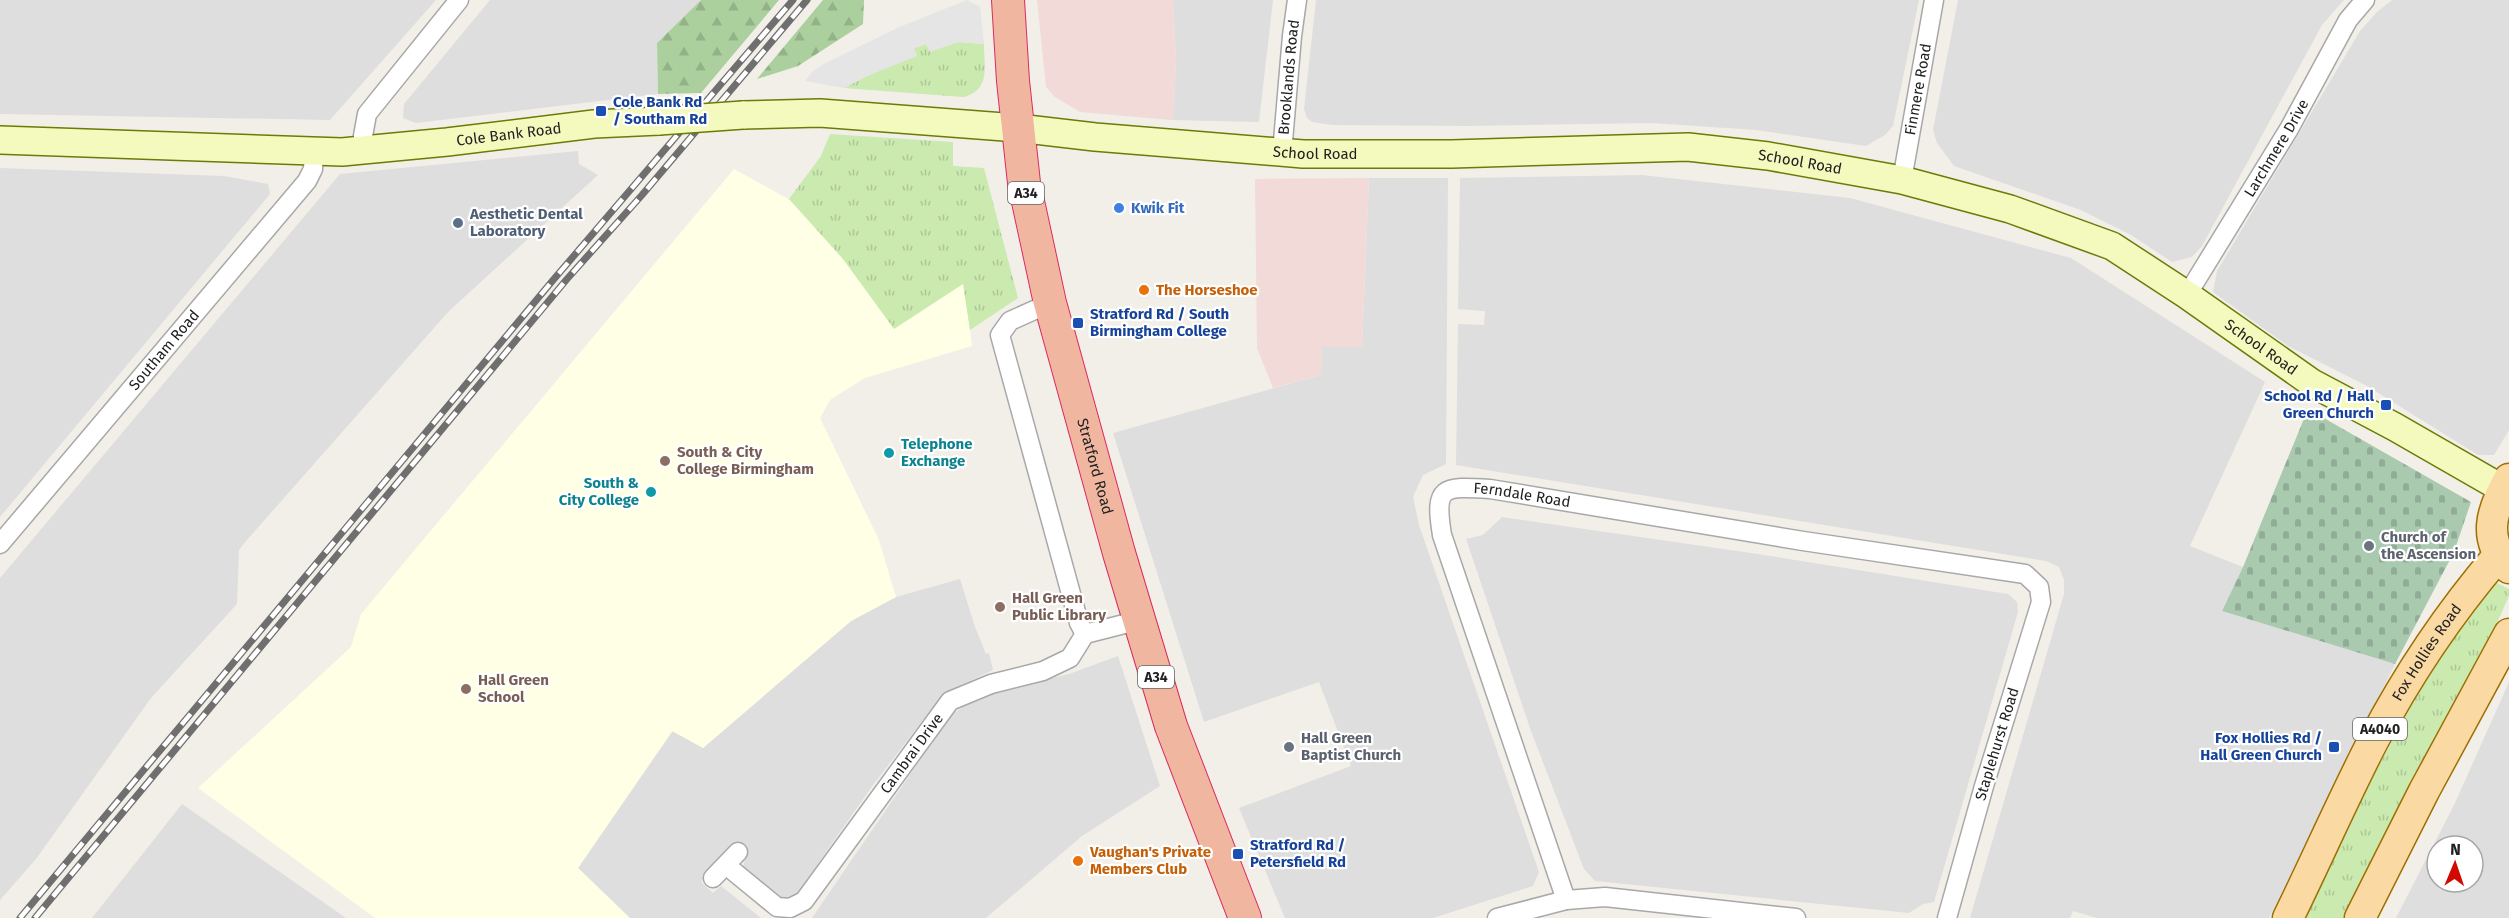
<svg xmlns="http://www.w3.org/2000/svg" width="2509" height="918" font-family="'Fira Sans',sans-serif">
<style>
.residential{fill:#dfdede;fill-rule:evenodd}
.commercial{fill:#f2dad8}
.education{fill:#feffe4}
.grass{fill:url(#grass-tufts)}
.forest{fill:url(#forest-firs)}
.cemetery{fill:url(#cemetery-stones)}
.parking{fill:#e5e5e5}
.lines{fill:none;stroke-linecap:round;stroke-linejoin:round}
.minor-casing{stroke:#a8a8a8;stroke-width:21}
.secondary-casing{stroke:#6a7b06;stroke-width:30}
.primary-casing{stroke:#9e6f01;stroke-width:33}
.trunk-casing{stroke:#db2a60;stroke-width:34}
.minor{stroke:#fff;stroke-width:18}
.secondary{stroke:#f4fabe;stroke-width:27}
.primary{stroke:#fbd9a3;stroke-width:30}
.trunk{stroke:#f1b6a0;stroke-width:32}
.rail-casing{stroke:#6f6f6f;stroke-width:7}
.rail{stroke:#fff;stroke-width:4.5;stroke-dasharray:14;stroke-linecap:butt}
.secondary-bridge-casing{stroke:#6a7b06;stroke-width:30;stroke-linecap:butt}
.secondary-bridge{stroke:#f4fabe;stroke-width:27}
.transit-dot{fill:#1a4fb4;stroke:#fff;stroke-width:2}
.shop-dot{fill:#3f7fe0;stroke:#fff;stroke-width:2}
.service-dot{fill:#5c6f8a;stroke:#fff;stroke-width:2}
.food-dot{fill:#e8710a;stroke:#fff;stroke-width:2}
.culture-dot{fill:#0f9aa8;stroke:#fff;stroke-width:2}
.education-dot{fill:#8d6e63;stroke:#fff;stroke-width:2}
.worship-dot{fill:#6b7280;stroke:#fff;stroke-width:2}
.labels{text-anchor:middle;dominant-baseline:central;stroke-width:4.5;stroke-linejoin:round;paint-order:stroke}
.shield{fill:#fff;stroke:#646464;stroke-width:1.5}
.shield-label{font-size:14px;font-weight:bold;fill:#212121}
.street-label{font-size:15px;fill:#212121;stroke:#fff}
.transit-label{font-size:15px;font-weight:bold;fill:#164399;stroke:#fff;text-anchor:start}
.shop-label{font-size:15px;font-weight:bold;fill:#366cbe;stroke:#fff;text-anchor:start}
.service-label{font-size:15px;font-weight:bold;fill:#4e5e75;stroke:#fff;text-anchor:start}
.food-label{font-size:15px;font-weight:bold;fill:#c56008;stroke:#fff;text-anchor:start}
.culture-label{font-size:15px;font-weight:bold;fill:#0d838f;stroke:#fff;text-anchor:start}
.education-label{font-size:15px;font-weight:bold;fill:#785e54;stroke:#fff;text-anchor:start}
.worship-label{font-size:15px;font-weight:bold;fill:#5b616d;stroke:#fff;text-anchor:start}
</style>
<defs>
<pattern id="grass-tufts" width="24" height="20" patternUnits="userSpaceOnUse" patternTransform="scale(1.5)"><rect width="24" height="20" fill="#caeaaf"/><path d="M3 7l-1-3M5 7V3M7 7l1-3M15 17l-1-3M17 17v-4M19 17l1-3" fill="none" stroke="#adc896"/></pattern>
<pattern id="forest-firs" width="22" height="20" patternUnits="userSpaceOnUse" patternTransform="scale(1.5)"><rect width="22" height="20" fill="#abd09e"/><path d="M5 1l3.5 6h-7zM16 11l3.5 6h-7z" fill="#93b288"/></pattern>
<pattern id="cemetery-stones" width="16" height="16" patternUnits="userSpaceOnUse" patternTransform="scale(1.5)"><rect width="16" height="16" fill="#aacab0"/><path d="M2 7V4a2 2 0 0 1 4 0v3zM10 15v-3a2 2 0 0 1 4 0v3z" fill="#92ad97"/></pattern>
</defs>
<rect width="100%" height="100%" fill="#f2efe8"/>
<!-- residential -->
<path class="residential" d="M0,0H436L330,120L0,114Z
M490,0H701L657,43L658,94L416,123L403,118L404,104Z
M1173,0H1273L1259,122L1171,120L1174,107L1176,58Z
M1316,0H1919L1893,126L1885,135L1866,146L1756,130L1651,123L1469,126L1332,125L1312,122L1307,118L1304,109Z
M1958,0H2344L2322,25L2202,246L2192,257L2172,262L2131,235L2081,210L1954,166L1937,143L1933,130Z
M2392,0H2509V430L2494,455H2478L2367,386L2288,346L2213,292L2217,271L2360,31L2377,12Z
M578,151L579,164L598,175L449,311L246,541L239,550L237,604L151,698L36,859L0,900V578L340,174Z
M0,168L224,176L268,184L270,194L0,517Z
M1642,175L1850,198L2071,258L2265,382L2190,546L2243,567L2222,611L2395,664L2269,918H2097L2073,911L2070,918H1970L2064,594V580L2059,567L2046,561L1456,465L1458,324L1484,325L1485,311L1458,309L1460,178Z
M1369,178H1448L1446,464L1423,475L1413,497L1419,525L1539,872L1533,886L1433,918H1285L1239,808L1351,766L1319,682L1204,722L1113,433L1321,375L1322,347H1362Z
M1502,517L1758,554L2008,594L2017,602L2018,612L1934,902L1923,904L1909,913L1595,881L1584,869L1531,731L1466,539L1483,535Z
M960,579L975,627L986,654L989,653L993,670L943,694L873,785L795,896L778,898L746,873L743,866L748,852L736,842L701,882L713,893L721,886L761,918H630L578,868L673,731L703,748L851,621L896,597Z
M1118,656L1160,786L1082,836L986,918H812L950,716L971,701L999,691L1069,674Z
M2509,682V918H2396L2455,803ZM2437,846H2473V882H2437Z
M182,804L346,918H92Z"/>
<!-- commercial -->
<path class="commercial" d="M1037,0H1173L1176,58L1174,108L1171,120L1080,112L1055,97L1046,87Z
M1369,178L1362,347H1322L1321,375L1273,388L1257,348L1255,179Z"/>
<!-- education -->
<path class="education" d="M734,169L794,202L843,259L964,284L972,346L865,378L830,400L820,418L879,540L896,597L851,621L703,748L672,731L578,868L630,918H375L198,788L351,647L361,614Z"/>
<!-- grass -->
<path class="grass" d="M958,42L984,44C984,67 991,90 963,97L844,88L867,76L916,55L914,48L926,44L930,51Z
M830,134L953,142V166L984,168L1018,298L970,330L963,284L894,329L843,259L789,199L821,156Z
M2493,581L2509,589V596L2485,650L2345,918H2302L2327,862L2420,689Z"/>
<!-- forest -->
<path class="forest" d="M701,0H779L701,93L658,94L657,43Z
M823,0H864L863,24L798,66L757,79Z"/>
<!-- cemetery -->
<path class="cemetery" d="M2308,409L2471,502L2454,552L2395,664L2222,611L2243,567Z"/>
<!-- parking -->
<path class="parking" d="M967,0L980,7L984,44L958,42L930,52L926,44L914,48L917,56L867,76L844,88L805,81L812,72L822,65L897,28Z"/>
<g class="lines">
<defs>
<g id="minor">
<path d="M365,150L363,136L367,114L459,0"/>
<path id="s1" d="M1282,153L1292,36L1297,0"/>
<path id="s2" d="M1902,180L1934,0"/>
<path id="s3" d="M2187,295L2289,129L2348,20L2365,0"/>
<path d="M1050,303L1010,321L1000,335L1079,623L1085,634"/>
<path id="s4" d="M0,544L307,181L313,169L314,152"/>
<path id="s5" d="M727,866L777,907L790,908L804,901L950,701L991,684L1043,671L1070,658L1085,634L1140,620"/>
<path d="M713,878L738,852"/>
<path id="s6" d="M1566,900L1442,535C1434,486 1442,486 1490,489L1803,541L2025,574L2039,587L2041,602L1984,786L1947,918"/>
<path d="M1497,918L1566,900L1605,897L1796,918"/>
</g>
<g id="secondary">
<path id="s7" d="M743,115L820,113L1018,128L1095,137L1303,154H1452L1688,147L1768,156L1902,180L2010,209L2112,246L2187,295L2312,383L2395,427L2503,489"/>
<path id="s8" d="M0,140L342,152L447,142L594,124L659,121"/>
</g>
<g id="primary">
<path d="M2509,479C2491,511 2482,539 2509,568"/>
<path id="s9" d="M2288,918C2317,859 2343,799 2373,741C2407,676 2450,612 2498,556"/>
<path d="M2360,918L2424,791L2509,634"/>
</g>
<g id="trunk">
<path id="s10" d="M1008,0L1013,81L1024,183L1050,303L1119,553L1171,726L1245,918"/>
</g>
</defs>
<!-- minor casing -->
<use href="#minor" class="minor-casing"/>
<!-- secondary casing -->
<use href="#secondary" class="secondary-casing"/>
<!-- primary casing -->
<use href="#primary" class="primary-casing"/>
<!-- trunk casing -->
<use href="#trunk" class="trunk-casing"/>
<!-- minor -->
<use href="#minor" class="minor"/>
<!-- secondary -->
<use href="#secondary" class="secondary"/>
<!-- primary -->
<use href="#primary" class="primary"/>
<!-- trunk -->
<use href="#trunk" class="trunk"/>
<defs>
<path id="rail" d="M20,918L554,279L793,0
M35,918L567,279L642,195L807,0"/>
</defs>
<!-- rail casing -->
<use href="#rail" class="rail-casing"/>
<!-- rail -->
<use href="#rail" class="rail"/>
<defs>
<path id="secondary-bridge" d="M659,121L743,115"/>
</defs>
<!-- secondary-bridge casing -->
<use href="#secondary-bridge" class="secondary-bridge-casing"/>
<!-- secondary-bridge -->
<use href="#secondary-bridge" class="secondary-bridge"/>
</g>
<!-- markers -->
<g class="transit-dot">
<rect x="595" y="105" width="12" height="12" rx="3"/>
<rect x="1072" y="317" width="12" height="12" rx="3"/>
<rect x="2380" y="399" width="12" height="12" rx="3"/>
<rect x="2328" y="741" width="12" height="12" rx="3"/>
<rect x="1232" y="848" width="12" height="12" rx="3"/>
</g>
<circle class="shop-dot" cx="1119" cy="208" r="6"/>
<circle class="service-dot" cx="458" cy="223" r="6"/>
<g class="food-dot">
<circle cx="1144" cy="290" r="6"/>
<circle cx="1078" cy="861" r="6"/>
</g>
<g class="culture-dot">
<circle cx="889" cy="453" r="6"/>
<circle cx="651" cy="492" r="6"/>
</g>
<g class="education-dot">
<circle cx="665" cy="461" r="6"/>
<circle cx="1000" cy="607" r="6"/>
<circle cx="466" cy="689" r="6"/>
</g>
<g class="worship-dot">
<circle cx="2369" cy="546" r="6"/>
<circle cx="1289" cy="747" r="6"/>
</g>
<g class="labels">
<!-- shield labels -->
<g class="shield">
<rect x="1008" y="182" width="36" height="22" rx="4.5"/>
<rect x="1138" y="666" width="36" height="22" rx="4.5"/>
<rect x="2353" y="718" width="54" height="22" rx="4.5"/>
</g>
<g class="shield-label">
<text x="1026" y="193">A34</text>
<text x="1156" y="677">A34</text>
<text x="2380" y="729">A4040</text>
</g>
<!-- street labels -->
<g class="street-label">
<text stroke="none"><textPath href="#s1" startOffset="76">Brooklands Road</textPath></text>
<text stroke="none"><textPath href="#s2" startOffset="92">Finmere Road</textPath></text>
<text stroke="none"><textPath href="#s8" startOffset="510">Cole Bank Road</textPath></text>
<text stroke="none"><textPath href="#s3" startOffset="172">Larchmere Drive</textPath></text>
<text stroke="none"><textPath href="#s7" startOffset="574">School Road</textPath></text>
<text stroke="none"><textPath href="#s7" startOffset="1060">School Road</textPath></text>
<text stroke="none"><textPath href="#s7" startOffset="1564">School Road</textPath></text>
<text stroke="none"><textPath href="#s4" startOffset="254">Southam Road</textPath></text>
<text stroke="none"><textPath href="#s10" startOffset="476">Stratford Road</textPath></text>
<text stroke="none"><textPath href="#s6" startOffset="508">Ferndale Road</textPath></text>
<text stroke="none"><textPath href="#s9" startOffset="300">Fox Hollies Road</textPath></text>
<text transform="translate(1997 744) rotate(-73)">Staplehurst Road</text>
<text stroke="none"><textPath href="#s5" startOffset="276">Cambrai Drive</textPath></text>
</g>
<!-- transit labels -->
<g class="transit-label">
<text x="613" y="102">Cole Bank Rd<tspan x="613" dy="17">/ Southam Rd</tspan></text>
<text x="1090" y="314">Stratford Rd / South<tspan x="1090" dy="17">Birmingham College</tspan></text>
<text x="2374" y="396" text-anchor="end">School Rd / Hall<tspan x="2374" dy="17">Green Church</tspan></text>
<text x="2322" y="738" text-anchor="end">Fox Hollies Rd /<tspan x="2322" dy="17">Hall Green Church</tspan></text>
<text x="1250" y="845">Stratford Rd /<tspan x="1250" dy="17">Petersfield Rd</tspan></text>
</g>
<!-- shop labels -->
<g class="shop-label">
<text x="1131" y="208">Kwik Fit</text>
</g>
<!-- service labels -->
<g class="service-label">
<text x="470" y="214">Aesthetic Dental<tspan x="470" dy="17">Laboratory</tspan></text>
</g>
<!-- food labels -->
<g class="food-label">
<text x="1156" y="290">The Horseshoe</text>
<text x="1090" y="852">Vaughan's Private<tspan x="1090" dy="17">Members Club</tspan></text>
</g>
<!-- culture labels -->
<g class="culture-label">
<text x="901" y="444">Telephone<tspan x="901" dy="17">Exchange</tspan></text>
<text x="639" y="483" text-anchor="end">South &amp;<tspan x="639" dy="17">City College</tspan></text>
</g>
<!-- education labels -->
<g class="education-label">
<text x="677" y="452">South &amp; City<tspan x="677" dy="17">College Birmingham</tspan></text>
<text x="1012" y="598">Hall Green<tspan x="1012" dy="17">Public Library</tspan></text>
<text x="478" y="680">Hall Green<tspan x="478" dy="17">School</tspan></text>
</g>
<!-- worship labels -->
<g class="worship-label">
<text x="2381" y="537">Church of<tspan x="2381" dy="17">the Ascension</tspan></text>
<text x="1301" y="738">Hall Green<tspan x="1301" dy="17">Baptist Church</tspan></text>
</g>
</g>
<!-- north arrow -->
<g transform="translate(2455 864) rotate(2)"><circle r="28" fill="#ffffff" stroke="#a6a6a6" stroke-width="1.5"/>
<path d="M0-4.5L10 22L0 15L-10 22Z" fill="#d10901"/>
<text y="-9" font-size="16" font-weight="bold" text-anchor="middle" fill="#212121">N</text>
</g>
</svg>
